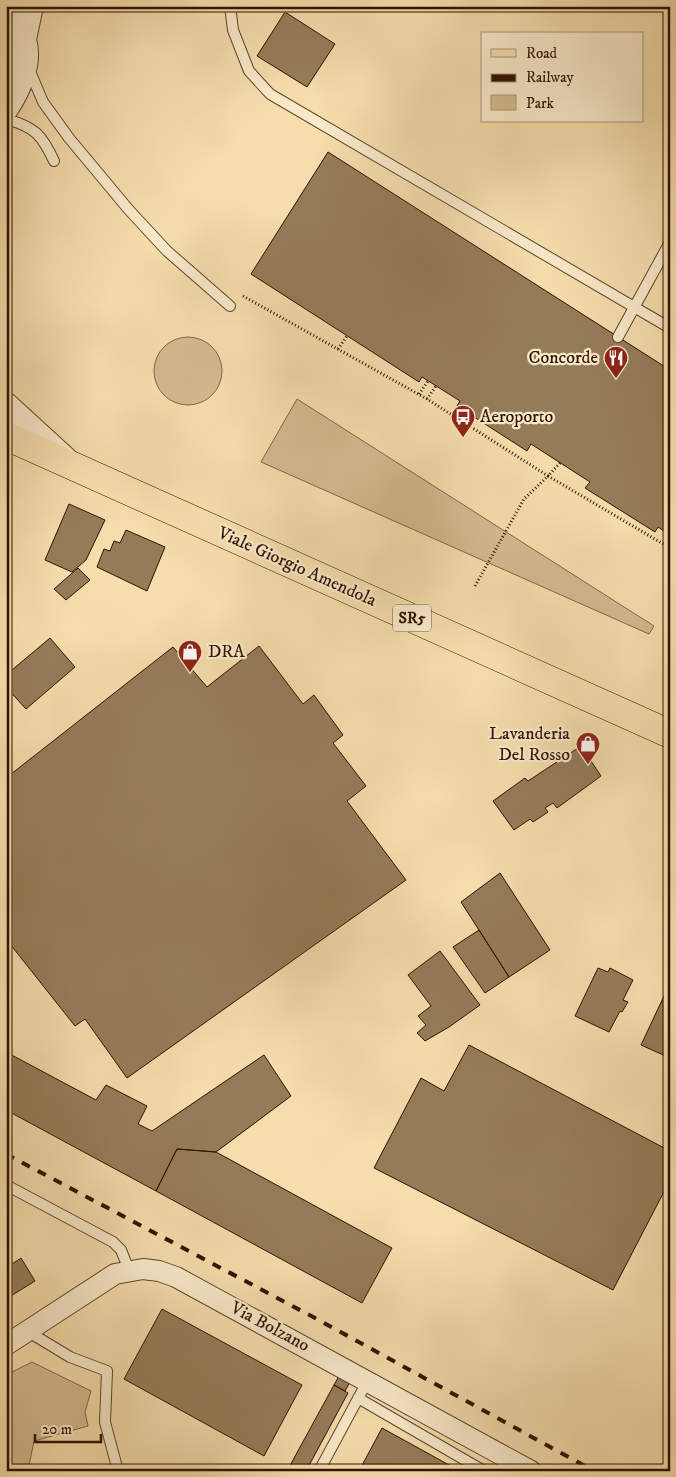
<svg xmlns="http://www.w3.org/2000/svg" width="676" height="1477" font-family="'IM FELL DW Pica',serif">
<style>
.green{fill:#d3ba8f;stroke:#806648}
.building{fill:#957c59;stroke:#2e1200}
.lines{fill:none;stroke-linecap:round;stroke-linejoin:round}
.service-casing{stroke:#60452b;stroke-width:12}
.minor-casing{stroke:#60452b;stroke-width:22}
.tertiary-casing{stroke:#60452b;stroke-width:28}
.primary-casing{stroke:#2e1200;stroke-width:29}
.path{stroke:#2e1200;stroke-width:3;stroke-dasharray:1 2.5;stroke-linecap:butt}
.service{stroke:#f8e9c9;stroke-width:10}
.minor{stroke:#f8e9c9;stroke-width:20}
.tertiary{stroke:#f8e9c9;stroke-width:26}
.primary{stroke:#f5ddac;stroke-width:28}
.rail{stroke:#2e1200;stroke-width:4;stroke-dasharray:9 9;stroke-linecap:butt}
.labels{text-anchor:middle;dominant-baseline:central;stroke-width:4.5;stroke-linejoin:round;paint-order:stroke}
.shield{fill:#f8e9c9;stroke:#6b523c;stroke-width:1}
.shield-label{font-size:16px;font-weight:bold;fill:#2e1200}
.poi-label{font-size:18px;fill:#2e1200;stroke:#f8e9c9;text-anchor:end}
.street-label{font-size:18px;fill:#2e1200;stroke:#f8e9c9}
</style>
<rect width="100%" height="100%" fill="#f5ddac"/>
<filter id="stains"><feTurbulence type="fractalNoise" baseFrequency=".004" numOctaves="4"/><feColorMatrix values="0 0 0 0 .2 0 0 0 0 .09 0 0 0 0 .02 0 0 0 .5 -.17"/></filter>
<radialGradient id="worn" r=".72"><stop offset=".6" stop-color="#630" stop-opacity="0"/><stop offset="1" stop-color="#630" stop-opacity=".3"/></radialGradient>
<!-- green -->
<path class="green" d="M154 371a34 34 0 1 1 68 0a34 34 0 1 1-68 0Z
M297,399L654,626L649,634L261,462Z
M32,1362L91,1391L85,1412L88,1426L34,1441L28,1471H6V1375Z"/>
<!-- building -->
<path class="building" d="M285,12L335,44L307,87L257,56Z
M328,152L670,370V535L658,527L655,532L585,488L590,482L531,444L527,451L457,406L460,401L422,377L419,382L251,274Z
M69,504L105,520L86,560L72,572L45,560Z
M126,530L165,547L147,591L97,567L104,549L110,551L114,541L120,543Z
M78,568L90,580L66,600L54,589Z
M50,638L75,667L26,709L6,687V675Z
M259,646L303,704L314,695L343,735L333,743L366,786L347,801L406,880L127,1078L85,1019L75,1026L6,939V778L173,647L207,687Z
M581,746L601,776L557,808L553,803L545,808L548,812L533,822L530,819L514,830L493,801L525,778L528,781Z
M500,873L550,950L509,977L461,902Z
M479,930L509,977L485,993L453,947Z
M440,951L480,1005L449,1027L425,1041L417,1033L426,1025L418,1016L431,1006L408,975Z
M598,968L608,972L610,968L633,980L623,1000L628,1002L622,1012L620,1011L609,1032L575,1016Z
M664,996L670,999V1058L641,1045Z
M469,1045L670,1151V1180L613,1290L374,1168L421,1078L444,1091Z
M6,1052L96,1100L106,1085L147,1106L138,1124L152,1131L264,1055L291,1096L216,1152L177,1149L156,1191L6,1110Z
M177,1149L216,1152L392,1248L362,1303L156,1191Z
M21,1258L35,1281L6,1299V1268Z
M162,1309L302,1385L264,1456L124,1379Z
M340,1374L351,1380L345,1391L334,1385Z
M334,1385L348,1393L306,1471H287Z
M382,1428L460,1471H359Z"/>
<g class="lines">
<defs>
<path id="service" d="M230,6L233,30L249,71L270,94L670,328
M29,69L43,102L69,138L129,210L167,251L230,306
M6,119C35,127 42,135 54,161
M618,337L670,242
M6,1185L113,1242L121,1250L129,1270
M27,1331L70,1357L107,1371L105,1422L118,1471
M358,1398L484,1471
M319,1471L368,1380"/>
<path id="minor" d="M6,1345L115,1274L143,1269L159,1271L176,1277L531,1471"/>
<path id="tertiary" d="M6,19C13,25 20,32 23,40C30,62 18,89 6,107
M23,39L30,6
M6,406L65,460"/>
<path id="primary" d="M6,436L670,734"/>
</defs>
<!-- service casing -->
<use href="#service" class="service-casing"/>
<!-- minor casing -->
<use href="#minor" class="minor-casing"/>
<!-- tertiary casing -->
<use href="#tertiary" class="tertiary-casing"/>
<!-- primary casing -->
<use href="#primary" class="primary-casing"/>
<!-- path -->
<path class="path" d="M243,296L427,399L548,476L560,463
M338,349L347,336
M419,394L428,381
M427,399L436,386
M475,586L524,499L548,476L670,548"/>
<!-- service -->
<use href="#service" class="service"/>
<!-- minor -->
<use href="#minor" class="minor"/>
<!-- tertiary -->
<use href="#tertiary" class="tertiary"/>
<!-- primary -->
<use href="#primary" class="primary"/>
<!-- rail -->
<path class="rail" d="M6,1154L315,1318L594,1471"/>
</g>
<!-- icons -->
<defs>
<symbol id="restaurant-pin" viewBox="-11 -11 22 30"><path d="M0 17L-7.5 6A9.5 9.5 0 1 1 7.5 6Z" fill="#8f2418" stroke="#f8e9c9"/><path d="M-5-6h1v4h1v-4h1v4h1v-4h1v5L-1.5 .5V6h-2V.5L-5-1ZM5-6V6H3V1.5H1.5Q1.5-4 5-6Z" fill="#fff"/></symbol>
<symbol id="bus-pin" viewBox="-11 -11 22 30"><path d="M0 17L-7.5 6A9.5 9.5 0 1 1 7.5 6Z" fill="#8f2418" stroke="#f8e9c9"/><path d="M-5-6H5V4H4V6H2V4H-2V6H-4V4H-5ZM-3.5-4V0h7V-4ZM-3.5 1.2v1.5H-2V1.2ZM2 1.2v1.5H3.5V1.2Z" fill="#fff"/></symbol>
<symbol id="shop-pin" viewBox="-11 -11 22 30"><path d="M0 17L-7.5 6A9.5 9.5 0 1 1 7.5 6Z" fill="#8f2418" stroke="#f8e9c9"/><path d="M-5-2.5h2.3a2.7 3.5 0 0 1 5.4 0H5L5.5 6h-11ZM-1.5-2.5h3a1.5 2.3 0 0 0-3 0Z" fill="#fff"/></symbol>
</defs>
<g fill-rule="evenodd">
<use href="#restaurant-pin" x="602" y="344" width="28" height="38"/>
<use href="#bus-pin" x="449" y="403" width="28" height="38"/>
<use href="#shop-pin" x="176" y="638" width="28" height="38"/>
<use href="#shop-pin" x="574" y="730" width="28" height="38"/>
</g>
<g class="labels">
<!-- shield labels -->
<rect class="shield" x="393" y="604.5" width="38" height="27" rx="4"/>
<g class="shield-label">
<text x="412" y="618">SR5</text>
</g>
<!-- poi labels -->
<g class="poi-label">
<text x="598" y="358">Concorde</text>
<text x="480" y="417" text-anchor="start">Aeroporto</text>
<text x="208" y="652" text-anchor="start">DRA</text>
<text x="570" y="734">Lavanderia<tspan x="570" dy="21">Del Rosso</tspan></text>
</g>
<!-- street labels -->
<g class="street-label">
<text transform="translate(297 567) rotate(24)">Viale Giorgio Amendola</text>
<text transform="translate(270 1327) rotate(28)">Via Bolzano</text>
</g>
</g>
<!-- margin -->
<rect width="676" height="1477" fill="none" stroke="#f5ddac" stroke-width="25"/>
<rect x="8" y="8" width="661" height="1462" fill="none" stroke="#2e1200" stroke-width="2.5"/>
<rect x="12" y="12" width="651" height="1452" fill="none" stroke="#2e1200"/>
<!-- legend -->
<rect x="481" y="32" width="162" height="90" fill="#f8e9c9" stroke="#a79379"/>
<rect x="491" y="49" width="25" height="8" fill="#f5ddac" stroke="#a79379"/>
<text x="526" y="58" font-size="15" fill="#2e1200">Road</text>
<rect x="491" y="74" width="25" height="8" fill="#2e1200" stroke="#a79379"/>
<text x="526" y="82" font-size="15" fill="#2e1200">Railway</text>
<rect x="491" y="95" width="25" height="15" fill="#d3ba8f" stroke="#a79379"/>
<text x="526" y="108" font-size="15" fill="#2e1200">Park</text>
<!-- scale -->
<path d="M35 1434v8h66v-8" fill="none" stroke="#2e1200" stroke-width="2.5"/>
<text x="42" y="1434" font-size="15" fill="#2e1200" stroke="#f8e9c9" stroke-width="4" paint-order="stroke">20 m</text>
<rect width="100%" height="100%" filter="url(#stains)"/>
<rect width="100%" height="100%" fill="url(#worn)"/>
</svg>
